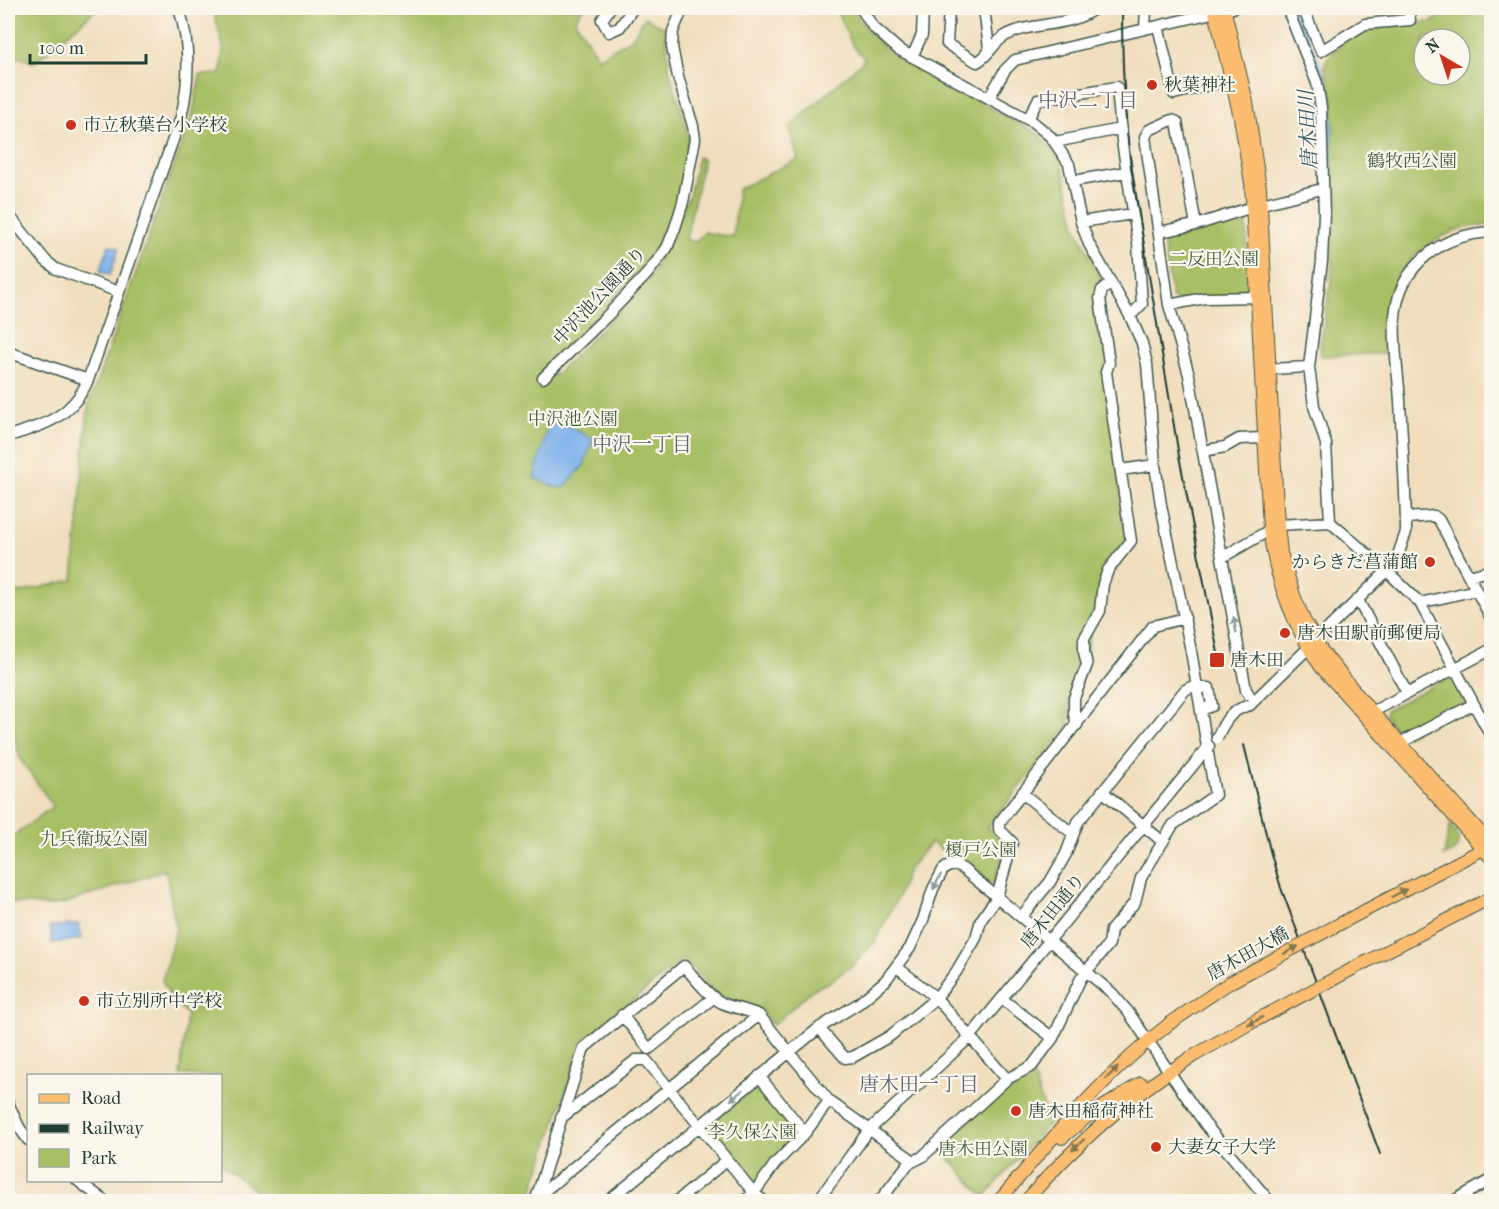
<svg xmlns="http://www.w3.org/2000/svg" width="1499" height="1209" font-family="'IM FELL French Canon','Noto Serif JP',serif">
<style>
.green{fill:#a7bf65;stroke:#637e4c;stroke-width:1.5;fill-rule:evenodd}
.water{fill:#7db1eb;stroke:#4e7790;stroke-width:1.5}
.lines{fill:none;stroke-linecap:round;stroke-linejoin:round}
.canal{stroke:#7db1eb;stroke-width:8}
.minor-casing{stroke:#3e5549;stroke-width:13}
.major-casing{stroke:#3e5549;stroke-width:14}
.minor{stroke:#fff;stroke-width:10}
.major{stroke:#fcbd6f;stroke-width:12}
.rail{stroke:#1f3d34;stroke-width:2}
.minor-bridge-casing{stroke:#3e5549;stroke-width:13;stroke-linecap:butt}
.major-bridge-casing{stroke:#3e5549;stroke-width:14;stroke-linecap:butt}
.minor-bridge{stroke:#fff;stroke-width:10}
.major-bridge{stroke:#fcbd6f;stroke-width:12}
.oneway{fill:#8f9e9a}
.oneway2{fill:#82774f}
.poi-dot{fill:#c8321e;stroke:#fbf7ec;stroke-width:2}
.labels{text-anchor:middle;dominant-baseline:central;stroke-width:4.5;stroke-linejoin:round;paint-order:stroke}
.poi-label{font-size:18px;fill:#1f3d34;stroke:#fbf7ec;text-anchor:start}
.park-label{font-size:18px;fill:#415e40;stroke:#fbf7ec}
.street-label{font-size:18px;fill:#1f3d34;stroke:#fbf7ec}
.neighbourhood-label{font-size:20px;fill:#5e6574;stroke:#fbf7ec}
.water-label{font-size:20px;font-style:italic;fill:#365a62;stroke:#fbf7ec}
</style>
<rect width="100%" height="100%" fill="#fbf7ec"/>
<filter id="ink" filterUnits="userSpaceOnUse"><feTurbulence type="fractalNoise" baseFrequency=".0167" numOctaves="2"/><feDisplacementMap in="SourceGraphic" scale="12" xChannelSelector="R" yChannelSelector="G"/><feConvolveMatrix kernelMatrix="1 2 1 2 8 2 1 2 1" color-interpolation-filters="sRGB"/></filter>
<filter id="wash" filterUnits="userSpaceOnUse"><feTurbulence type="fractalNoise" baseFrequency=".008" numOctaves="4" result="noise"/><feDisplacementMap in="SourceGraphic" scale="24" xChannelSelector="R" yChannelSelector="G"/><feGaussianBlur stdDeviation="1.35" result="paint"/><feColorMatrix in="noise" values="0 0 0 0 0 0 0 0 0 0 0 0 0 0 0 0 0 1.4 0 .05"/><feComposite in="paint" operator="in"/></filter>
<g filter="url(#wash)">
<rect width="100%" height="100%" fill="#f1debe"/>
<!-- green -->
<path class="green" d="M8,8H98L34,63L8,53Z
M213,8H583L575,20L598,58L632,38L645,17L665,28L670,74L684,117L689,140L678,202L661,245L643,269L547,368L554,376L622,308L651,275L689,196L698,157L703,160L686,239L695,242L705,232C717,236 722,234 733,237L738,189L798,159L789,128L865,59L853,46L837,12L843,8H852C863,27 876,41 893,55L1039,134L1057,156L1063,168L1076,227L1104,284L1098,289L1127,541L1120,548L1097,606L1083,665L1070,699L1069,726L988,827L1003,842L1005,845L994,883L989,884L955,856H949L931,842L908,870L898,897L874,943L853,965L829,982L812,990L773,1025L762,1012L754,1007L728,1000L717,994L683,959L582,1043L529,1201H268L221,1164L220,1076L180,1075L187,1014L172,999L162,981L176,929L166,870L63,904L48,906L8,902V840L53,806L20,759L8,707V595L73,580L88,407L193,112L200,75L221,74L223,47Z
M1454,8H1491V225C1445,226 1400,254 1390,303C1387,319 1389,336 1390,353L1320,356L1321,342L1331,281L1332,260L1330,191L1333,151V101L1324,66L1328,57L1342,44V41L1366,27L1431,22ZM1424,39H1460V75H1424Z
M1242,214L1246,218L1249,287L1245,294L1177,301L1172,297L1163,239L1166,234Z
M1451,676L1456,678L1468,700L1465,705L1406,736H1401L1385,716L1386,710Z
M1450,824C1458,833 1462,841 1454,852L1444,856Z
M1032,1072L1049,1123L984,1197L939,1147L1011,1081Z
M759,1082L798,1130V1135L757,1184H750L705,1127Z"/>
<!-- water -->
<path class="water" d="M109,245L119,248L110,275L100,271Z
M551,417L593,439L584,465L565,487L557,488L534,478Z
M79,924L81,939L52,943L50,927Z"/>
<g class="lines">
<!-- canal -->
<path class="canal" d="M1294,8L1325,87L1328,118V177"/>
</g>
</g>
<g filter="url(#ink)">
<g class="lines">
<defs>
<path id="minor" d="M610,8L602,20L609,32L620,27L633,8
M861,8L873,27L898,49L1033,122L1051,137L1069,164L1081,222L1089,244L1130,316L1142,343L1147,364L1155,465L1161,505L1191,651L1215,795L1173,825L1141,878L1135,902L1111,930L1109,944L1081,978L1053,1038L1032,1066L1007,1079L922,1157L908,1164L879,1202
M949,8L947,44L977,62C988,57 993,43 1005,36C1032,21 1071,28 1095,8
M984,8L989,49
M1287,8L1317,83L1321,108L1324,214L1322,261L1309,367L1314,406L1326,444L1330,522L1387,571L1420,603L1492,738
M1303,8L1321,51L1365,24L1410,20L1408,8
M1158,26L1174,94L1232,79
M1145,28L1146,8
M912,57L922,35L923,8
M989,98L1005,70L1015,60L1233,8
M1028,119L1038,100L1117,87L1122,141L1138,243L1142,304L1130,316
M1055,142L1120,129
M1073,181L1126,172
M8,214L45,260L56,269L119,292
M1081,222L1132,214
M1196,225L1177,122L1172,120L1149,130L1145,137L1169,305L1189,375L1246,690L1253,701
M1159,232L1196,225L1262,204L1322,189
M1169,305L1205,298L1263,297
M8,352L88,380
M1270,369L1309,367
M543,378L605,318L647,274L667,248L675,228L683,202L695,139L693,126L678,77L672,47L673,31L683,8
M8,436C43,426 72,417 88,380L181,117C190,80 190,44 179,8
M1203,451L1225,447L1239,439L1264,438
M1121,470L1155,465
M1406,518L1434,516L1439,520L1492,620
M1223,557L1278,525L1330,522
M1469,576L1492,570
M1358,600L1407,693
M1420,603L1476,590
M1250,705L1387,571L1397,558L1406,532C1406,488 1402,444 1400,400C1398,373 1393,344 1395,317C1399,265 1442,234 1492,232
M1372,712L1492,649
M1077,725L1074,715V698L1087,665L1084,652V639L1100,611L1103,584L1108,570L1131,541L1106,372L1109,363L1100,298L1102,290L1111,284
M1400,743L1474,704
M1102,791L1163,842
M1022,793L1072,833
M1021,917L1050,882L1066,854L1078,822L1185,690L1191,687L1209,688L1212,706L1201,710
M897,967L936,998L1007,1079
M1002,999L1053,1038
M622,1015L649,1049L713,998
M819,1028L845,1058L853,1057L890,1036L936,998L956,972L976,938L981,920L997,897L1012,842L999,829V823L1153,626L1185,618
M759,1076L805,1133
M8,1103L19,1127L28,1140
M561,1118L636,1060H646L754,1193L765,1202
M77,1180L106,1202
M536,1198L759,1015
M535,1202L584,1048L684,966C695,978 707,995 722,1003C734,1008 747,1010 759,1015L829,1101L914,1161
M607,1202L819,1028L859,1003L885,981L910,948L923,920L933,889L943,870L947,867L955,865L963,869L997,897L1112,993L1129,1013L1205,1124L1270,1202
M676,1202L727,1160
M743,1202L754,1193L775,1164L805,1133L829,1101
M817,1202L869,1130L970,1037L1209,746
M1452,1202L1492,1179"/>
<path id="major" d="M1214,8L1240,117L1251,183L1269,529C1275,578 1293,626 1321,667L1492,859
M1224,8L1247,102L1260,188L1278,525L1281,553L1294,595L1304,620L1322,651L1366,705L1492,845
M1347,920L1487,847
M1362,964L1492,897
M1062,1138L1087,1117L1141,1083
M998,1202C1052,1139 1103,1075 1169,1024
M1025,1202C1073,1146 1128,1098 1190,1058"/>
</defs>
<!-- minor casing -->
<use href="#minor" class="minor-casing"/>
<!-- major casing -->
<use href="#major" class="major-casing"/>
<!-- minor -->
<use href="#minor" class="minor"/>
<!-- major -->
<use href="#major" class="major"/>
<!-- rail -->
<path class="rail" d="M1122,8C1122,61 1124,113 1131,167L1179,456L1218,653
M1244,745L1271,854L1281,888L1380,1154"/>
<defs>
<path id="minor-bridge" d="M1217,738C1225,720 1231,710 1250,705"/>
<path id="major-bridge" d="M1169,1024L1229,983L1347,920
M1190,1058L1249,1024L1362,964"/>
</defs>
<!-- minor-bridge casing -->
<use href="#minor-bridge" class="minor-bridge-casing"/>
<!-- major-bridge casing -->
<use href="#major-bridge" class="major-bridge-casing"/>
<!-- minor-bridge -->
<use href="#minor-bridge" class="minor-bridge"/>
<!-- major-bridge -->
<use href="#major-bridge" class="major-bridge"/>
</g>
<!-- one-way arrows -->
<defs><path id="oneway-solid" d="M-6-.8H1V-3.2L6.5 0L1 3.2V.8H-6Z" transform="scale(1.5)"/></defs>
<g class="oneway">
<use href="#oneway-solid" transform="translate(1235 625) rotate(-100)"/>
<use href="#oneway-solid" transform="translate(937 882) rotate(117)"/>
<use href="#oneway-solid" transform="translate(737 1095) rotate(140)"/>
</g>
<g class="oneway2">
<use href="#oneway-solid" transform="translate(1399 893) rotate(-28)"/>
<use href="#oneway-solid" transform="translate(1291 950) rotate(-28)"/>
<use href="#oneway-solid" transform="translate(1255 1021) rotate(152)"/>
<use href="#oneway-solid" transform="translate(1112 1073) rotate(-44)"/>
<use href="#oneway-solid" transform="translate(1078 1145) rotate(136)"/>
</g>
</g>
<!-- markers -->
<g class="poi-dot">
<circle cx="1152" cy="85" r="6"/>
<circle cx="71" cy="125" r="6"/>
<circle cx="1430" cy="562" r="6"/>
<circle cx="1285" cy="633" r="6"/>
<rect x="1209" y="652" width="16" height="16" rx="3"/>
<circle cx="84" cy="1001" r="6"/>
<circle cx="1016" cy="1111" r="6"/>
<circle cx="1156" cy="1147" r="6"/>
</g>
<g class="labels">
<!-- poi labels -->
<g class="poi-label">
<text x="1164" y="85">秋葉神社</text>
<text x="83" y="125">市立秋葉台小学校</text>
<text x="1418" y="562" text-anchor="end">からきだ菖蒲館</text>
<text x="1297" y="633">唐木田駅前郵便局</text>
<text x="1230" y="660">唐木田</text>
<text x="96" y="1001">市立別所中学校</text>
<text x="1028" y="1111">唐木田稲荷神社</text>
<text x="1168" y="1147">大妻女子大学</text>
</g>
<!-- park labels -->
<g class="park-label">
<text x="1412" y="161">鶴牧西公園</text>
<text x="1214" y="259">二反田公園</text>
<text x="573" y="419">中沢池公園</text>
<text x="94" y="839">九兵衛坂公園</text>
<text x="981" y="850">榎戸公園</text>
<text x="752" y="1132">李久保公園</text>
<text x="983" y="1149">唐木田公園</text>
</g>
<!-- street labels -->
<g class="street-label">
<text transform="translate(600 296) rotate(-47)">中沢池公園通り</text>
<text transform="translate(1053 911) rotate(-51)">唐木田通り</text>
<text transform="translate(1248 954) rotate(-29)">唐木田大橋</text>
</g>
<!-- neighbourhood labels -->
<g class="neighbourhood-label">
<text x="1088" y="100">中沢二丁目</text>
<text x="642" y="444">中沢一丁目</text>
<text x="919" y="1084">唐木田一丁目</text>
</g>
<!-- water labels -->
<g class="water-label">
<text transform="translate(1308 130) rotate(-93)">唐木田川</text>
</g>
</g>
<!-- margin -->
<rect width="1499" height="1209" fill="none" stroke="#fbf7ec" stroke-width="30"/>
<!-- legend -->
<rect x="27" y="1074" width="195" height="108" fill="#fbf7ec" stroke="#a3ada2" stroke-width="1.5"/>
<rect x="39" y="1094" width="30" height="9" fill="#fcbd6f" stroke="#a3ada2" stroke-width="1.5"/>
<text x="81" y="1104" font-size="18" fill="#1f3d34">Road</text>
<rect x="39" y="1124" width="30" height="9" fill="#1f3d34" stroke="#a3ada2" stroke-width="1.5"/>
<text x="81" y="1134" font-size="18" fill="#1f3d34">Railway</text>
<rect x="39" y="1149" width="30" height="18" fill="#a7bf65" stroke="#a3ada2" stroke-width="1.5"/>
<text x="81" y="1164" font-size="18" fill="#1f3d34">Park</text>
<!-- north arrow -->
<g transform="translate(1442 57) rotate(321)"><circle r="28" fill="#fbf7ec" stroke="#a3ada2" stroke-width="1.5"/>
<path d="M0-4.5L10 22L0 15L-10 22Z" fill="#c8321e"/>
<text y="-9" font-size="16" font-weight="bold" text-anchor="middle" fill="#1f3d34">N</text>
</g>
<!-- scale -->
<path d="M30 54v9h116v-9" fill="none" stroke="#1f3d34" stroke-width="3"/>
<text x="39" y="54" font-size="18" fill="#1f3d34" stroke="#fbf7ec" stroke-width="4.5" paint-order="stroke">100 m</text>
</svg>
